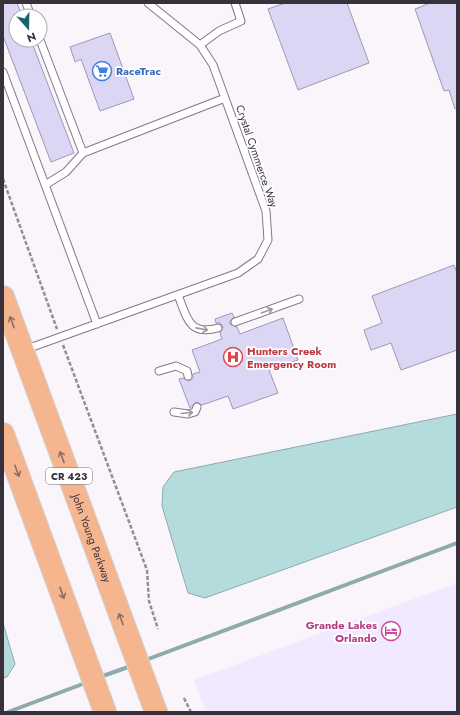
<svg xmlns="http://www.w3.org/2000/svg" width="460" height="715" font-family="Jost,sans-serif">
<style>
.commercial{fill:#f0e9ff}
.water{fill:#b4dcdd;stroke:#8fa9ad}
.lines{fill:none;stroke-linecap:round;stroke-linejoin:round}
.stream{stroke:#8fa9ad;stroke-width:4}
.building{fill:#dcd6f5;stroke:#9e98b5}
.lane-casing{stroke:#86748d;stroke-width:9}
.highway-casing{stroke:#d3d2d4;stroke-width:24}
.path{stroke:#938d96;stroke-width:2.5;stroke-dasharray:4 2;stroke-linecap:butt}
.lane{stroke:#fff;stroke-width:7}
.highway{stroke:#f5b68f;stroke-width:22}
.oneway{stroke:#9c989e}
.oneway2{stroke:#8d6d61}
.labels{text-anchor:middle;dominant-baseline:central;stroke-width:3.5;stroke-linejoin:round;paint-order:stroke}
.shield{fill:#fff;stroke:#746f76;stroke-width:1}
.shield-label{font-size:10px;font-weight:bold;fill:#38313c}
.shop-label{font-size:11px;font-weight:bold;fill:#366cbe;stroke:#fff;text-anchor:start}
.street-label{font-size:11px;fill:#38313c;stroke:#fff}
.health-label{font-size:11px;font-weight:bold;fill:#be3a42;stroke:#fff;text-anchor:start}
.hotel-label{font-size:11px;font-weight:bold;fill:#b23c85;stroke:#fff;text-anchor:end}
</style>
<rect width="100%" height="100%" fill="#f9f5fb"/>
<!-- commercial -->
<path class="commercial" d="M457,583V712H206L194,680Z"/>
<!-- water -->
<path class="water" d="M457,414V507L205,598L188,593L162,506L163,487L174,472Z
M3,623L15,664L7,677L3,678Z"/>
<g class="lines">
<!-- stream -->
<path class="stream" d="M143,661L457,543
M100,677L131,666
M8,712L88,682"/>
</g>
<!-- building -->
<path class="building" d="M3,3H17L22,16H16V40H31L74,153L51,162L3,36Z
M285,3H347L369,63L298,90L268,9Z
M430,3H457V108L455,109L449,90L444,91L415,9Z
M110,33L134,99L100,111L81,59L75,62L70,47Z
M454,265L457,273V350L401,370L391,343L371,350L364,330L382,323L372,296Z
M232,313L234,317L230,321V324L237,327L240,334L283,318L298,360L269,370L278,393L233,409L228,396L202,405L196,402L190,408L179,379L183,378L189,381L193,378V374L200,372L192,350L222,339L220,333L223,327L220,323H216L215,319Z"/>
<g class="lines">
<defs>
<path id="lane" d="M26,3L31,16
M40,40L83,153
M200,45L219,31L241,21L235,3
M3,72L97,324
M45,185L66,172L83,153L225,98
M178,295C187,318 189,336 218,328
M235,322L299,299
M24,350L238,273L258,259L268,240L266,211L213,65L200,45L148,3
M159,371L176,366L187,371L188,376
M174,412L188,414L195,412L197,407"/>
<g id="highway">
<path id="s1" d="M3,297L156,712"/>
<path d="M3,434L105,712"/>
</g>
</defs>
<!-- lane casing -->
<use href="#lane" class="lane-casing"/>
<!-- highway casing -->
<use href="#highway" class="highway-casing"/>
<!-- path -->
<path class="path" d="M3,179L57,329
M63,345L147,570L149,601L158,629
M184,698L191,712"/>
<!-- lane -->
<use href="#lane" class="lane"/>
<!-- highway -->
<use href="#highway" class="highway"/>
</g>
<!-- one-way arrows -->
<defs><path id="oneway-shaft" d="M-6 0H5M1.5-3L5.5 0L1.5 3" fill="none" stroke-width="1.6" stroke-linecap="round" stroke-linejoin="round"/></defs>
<g class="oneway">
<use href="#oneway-shaft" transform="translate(267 311) rotate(-20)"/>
<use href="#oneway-shaft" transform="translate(202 329) rotate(11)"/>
<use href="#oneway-shaft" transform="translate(187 413) rotate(-5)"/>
</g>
<g class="oneway2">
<use href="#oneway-shaft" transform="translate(12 322) rotate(-110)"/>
<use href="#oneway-shaft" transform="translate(62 457) rotate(-110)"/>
<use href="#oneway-shaft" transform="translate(17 471) rotate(70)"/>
<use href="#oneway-shaft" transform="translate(62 593) rotate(70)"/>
<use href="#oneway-shaft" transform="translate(121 619) rotate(-110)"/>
</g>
<!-- icons -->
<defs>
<symbol id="supermarket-ring" viewBox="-11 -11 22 22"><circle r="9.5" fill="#fff" stroke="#3f7fe0" stroke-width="1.5"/><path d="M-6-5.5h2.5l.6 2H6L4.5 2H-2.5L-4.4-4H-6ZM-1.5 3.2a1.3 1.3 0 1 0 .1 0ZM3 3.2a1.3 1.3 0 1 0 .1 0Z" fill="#3f7fe0"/></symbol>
<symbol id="hospital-ring" viewBox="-11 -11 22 22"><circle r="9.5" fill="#fff" stroke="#e0444e" stroke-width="1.5"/><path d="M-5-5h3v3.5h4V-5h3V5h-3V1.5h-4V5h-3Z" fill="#e0444e"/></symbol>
<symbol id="hotel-ring" viewBox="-11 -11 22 22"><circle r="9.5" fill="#fff" stroke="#d1479c" stroke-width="1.5"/><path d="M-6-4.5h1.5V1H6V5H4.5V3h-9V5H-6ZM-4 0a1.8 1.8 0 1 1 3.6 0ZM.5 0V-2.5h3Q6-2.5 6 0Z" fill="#d1479c"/></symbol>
</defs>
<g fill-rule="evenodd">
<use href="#supermarket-ring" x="91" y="60" width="22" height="22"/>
<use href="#hospital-ring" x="222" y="346" width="22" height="22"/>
<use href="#hotel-ring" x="380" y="620" width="22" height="22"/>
</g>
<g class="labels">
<!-- shield labels -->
<rect class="shield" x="46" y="468" width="46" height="16" rx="3"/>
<g class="shield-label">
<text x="69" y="476">CR 423</text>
</g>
<!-- shop labels -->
<g class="shop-label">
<text x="116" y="71">RaceTrac</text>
</g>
<!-- street labels -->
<g class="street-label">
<text transform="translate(257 156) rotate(71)">Crystal Cymmerce Way</text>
<text stroke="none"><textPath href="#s1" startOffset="257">John Young Parkway</textPath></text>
</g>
<!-- health labels -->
<g class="health-label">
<text x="247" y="351">Hunters Creek<tspan x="247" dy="13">Emergency Room</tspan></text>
</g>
<!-- hotel labels -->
<g class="hotel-label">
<text x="377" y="625">Grande Lakes<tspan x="377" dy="13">Orlando</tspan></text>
</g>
</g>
<!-- border -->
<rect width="460" height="715" fill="none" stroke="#38313c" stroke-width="8"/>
<!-- north arrow -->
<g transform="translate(28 28) rotate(160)"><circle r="19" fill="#ffffff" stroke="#afadb1"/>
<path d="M0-3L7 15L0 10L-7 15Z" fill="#18616f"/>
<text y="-6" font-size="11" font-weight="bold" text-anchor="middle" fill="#38313c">N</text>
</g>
</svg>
